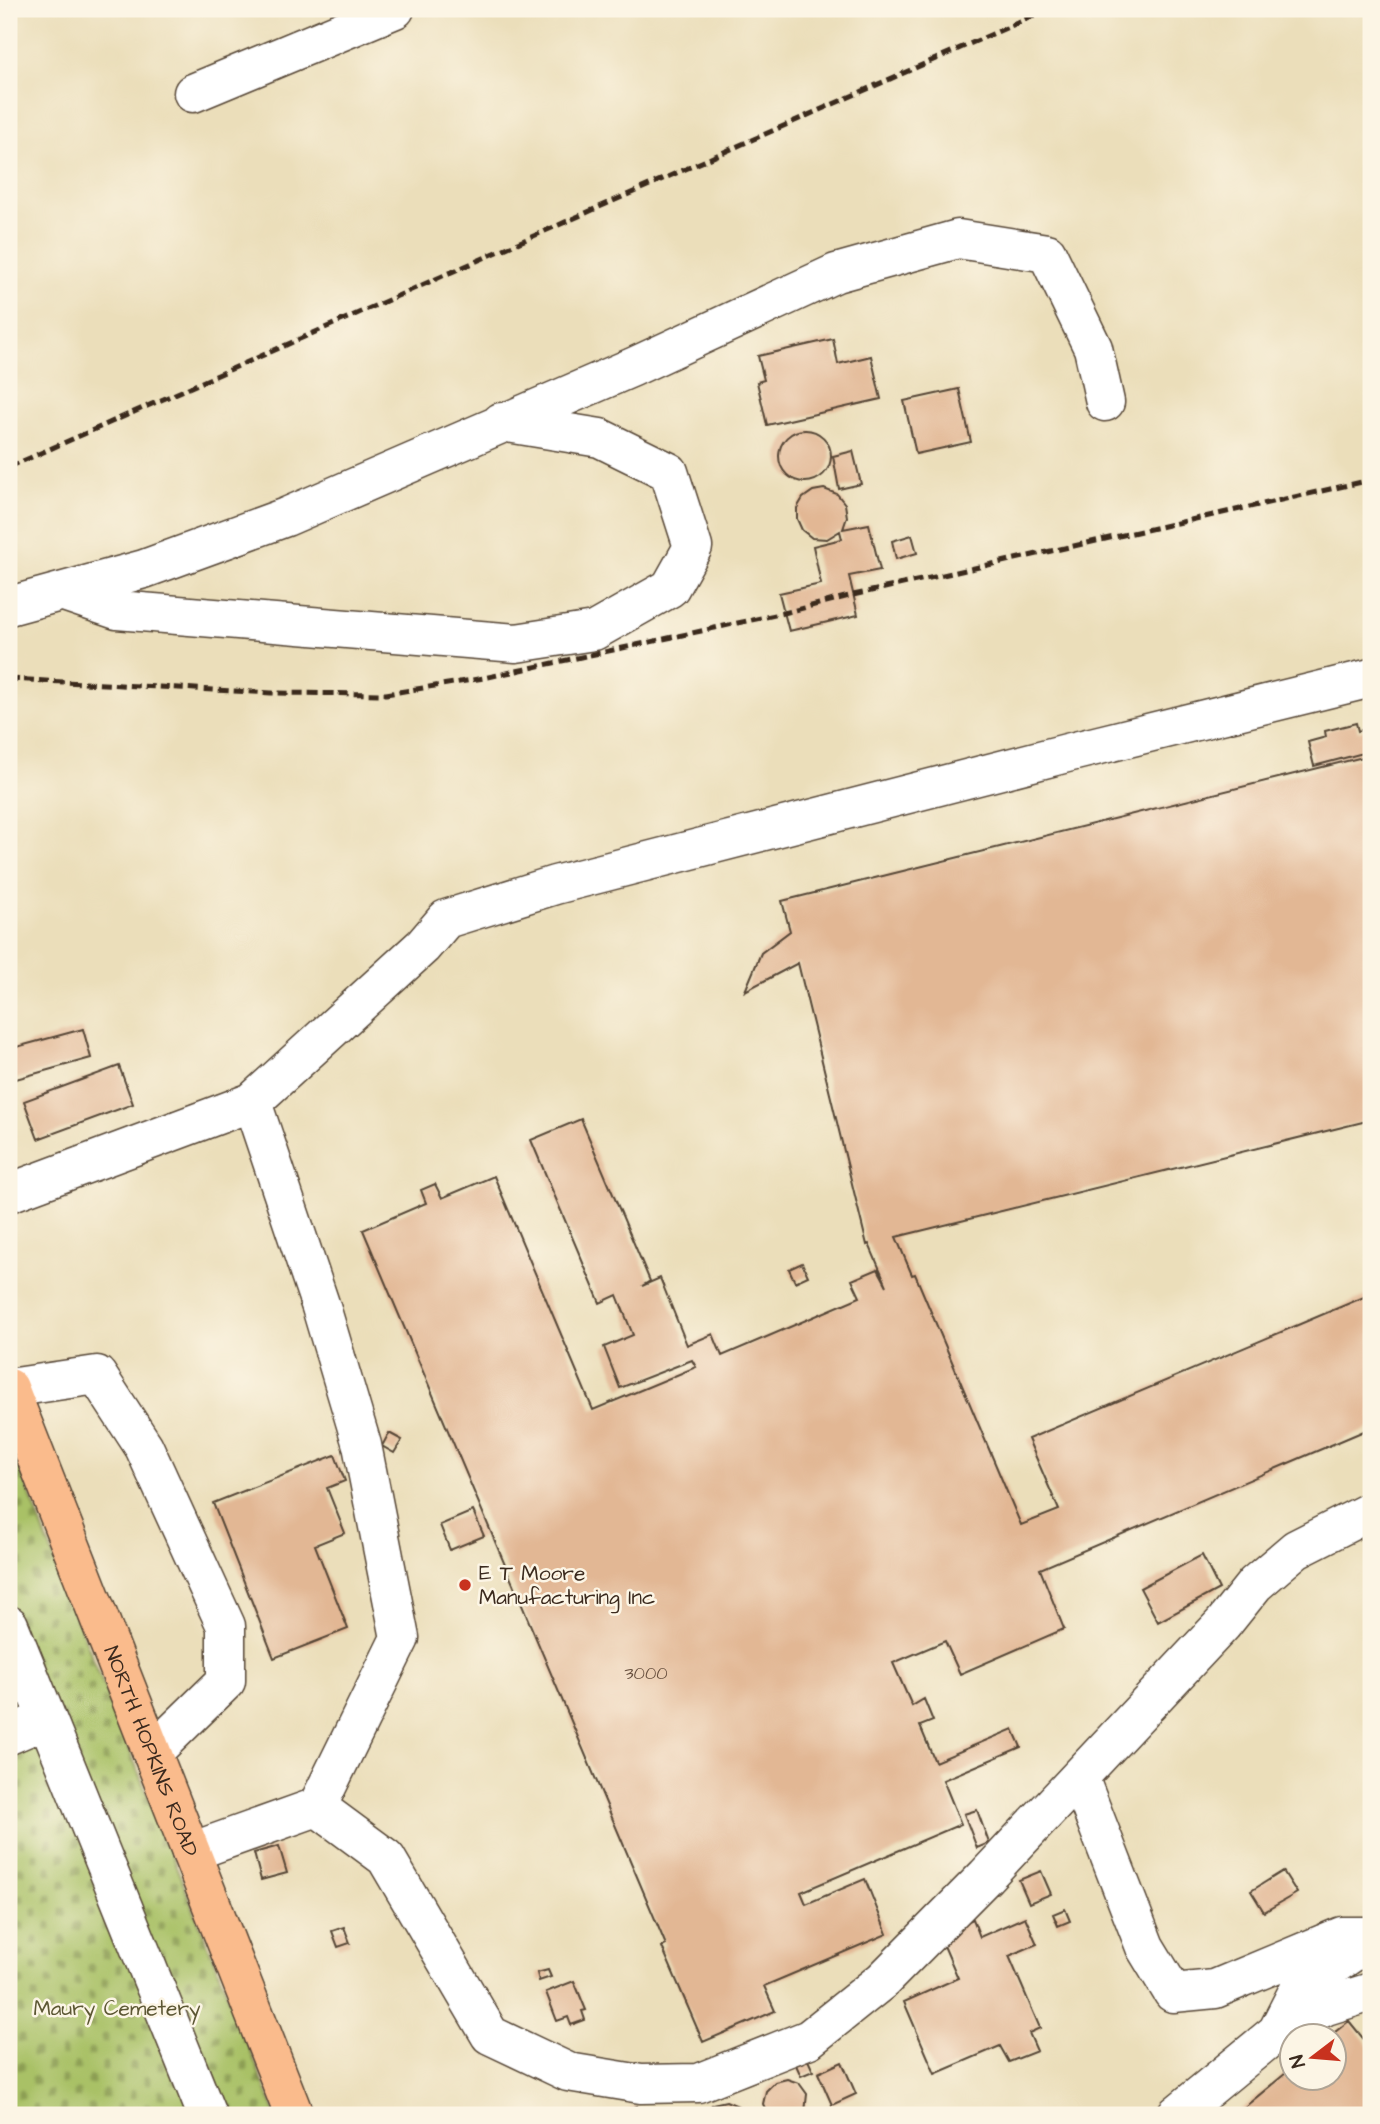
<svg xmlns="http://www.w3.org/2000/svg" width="1380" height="2124" font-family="'Architects Daughter',sans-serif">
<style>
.cemetery{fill:url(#cemetery-stones);stroke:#727642;stroke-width:2}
.building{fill:#e2b794}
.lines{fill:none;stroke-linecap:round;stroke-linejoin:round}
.minor-casing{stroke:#554535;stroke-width:41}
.major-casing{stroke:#554535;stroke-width:41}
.minor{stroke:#fff;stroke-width:38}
.major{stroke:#fabb8c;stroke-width:38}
.rail{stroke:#3b2a1e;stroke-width:5;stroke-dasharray:10 5;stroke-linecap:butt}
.poi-dot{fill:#c8321e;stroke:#fcf5e5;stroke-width:2.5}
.labels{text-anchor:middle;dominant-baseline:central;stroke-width:5;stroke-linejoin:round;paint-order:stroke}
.number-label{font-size:18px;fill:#654d3c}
.poi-label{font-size:21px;fill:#3b2a1e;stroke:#fcf5e5;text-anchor:start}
.street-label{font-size:21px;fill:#3b2a1e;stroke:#fcf5e5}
.park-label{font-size:21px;fill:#5c5734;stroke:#fcf5e5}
</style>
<defs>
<pattern id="cemetery-stones" width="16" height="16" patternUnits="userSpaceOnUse" patternTransform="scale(1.75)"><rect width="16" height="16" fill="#a9c166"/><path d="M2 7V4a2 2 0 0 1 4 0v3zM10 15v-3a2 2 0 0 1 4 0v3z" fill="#8b9d53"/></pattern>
</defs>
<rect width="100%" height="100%" fill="#fcf5e5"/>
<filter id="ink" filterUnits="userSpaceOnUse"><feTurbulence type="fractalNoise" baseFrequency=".0143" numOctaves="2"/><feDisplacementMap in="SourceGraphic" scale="14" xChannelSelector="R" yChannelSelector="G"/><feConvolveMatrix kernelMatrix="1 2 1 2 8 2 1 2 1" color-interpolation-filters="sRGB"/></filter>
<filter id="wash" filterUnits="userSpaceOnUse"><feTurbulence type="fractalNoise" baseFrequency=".00686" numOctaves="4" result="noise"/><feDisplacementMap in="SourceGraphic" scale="28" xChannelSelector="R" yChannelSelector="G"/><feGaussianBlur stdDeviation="1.57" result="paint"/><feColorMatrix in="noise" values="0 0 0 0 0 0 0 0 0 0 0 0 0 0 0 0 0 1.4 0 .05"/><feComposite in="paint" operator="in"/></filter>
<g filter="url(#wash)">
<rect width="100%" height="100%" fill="#ebdeba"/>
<!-- cemetery -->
<path class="cemetery" d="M9,1439L73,1609L276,2115H9Z"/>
<g id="blocks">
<!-- building -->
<path class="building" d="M833,339L838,364L871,356L881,399L767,425L757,382L764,380L758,356Z
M959,389L971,442L916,454L904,401Z
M779 456a26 26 0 1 1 52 0a26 26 0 1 1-52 0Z
M853,451L861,484L839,489L833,456Z
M824,489L837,494L845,504L847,517L843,529L869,524L880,570L849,576L858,615L789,631L779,593L821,584L813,546L842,539L840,531L827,539L812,538L802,530L797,519V508L803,498L813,491Z
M912,535L917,553L896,559L892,541Z
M1356,723L1358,731L1371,728V751L1314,766L1308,742L1326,737L1325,731Z
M1371,755V1120L896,1237L912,1275L915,1274L1021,1525L1059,1510L1028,1439L1371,1294V1428L1040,1569L1064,1629L960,1674L945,1641L893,1663L912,1706L924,1699L933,1721L920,1726L935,1762L1013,1729L1021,1747L943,1780L961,1824L801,1892L806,1904L865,1879L887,1934L764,1986L775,2011L703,2042L662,1947L666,1945L363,1230L426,1203L421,1190L435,1184L442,1198L494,1176L593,1410L696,1367L692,1360L620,1388L604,1347L633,1335L617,1295L600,1303L531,1140L581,1119L650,1281L642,1286L660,1278L687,1345L713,1334L722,1356L860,1297L852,1280L878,1269L887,1286L869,1244L867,1245L798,963L745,991L761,953L790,931L782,901Z
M83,1029L91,1058L9,1081V1049Z
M119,1066L133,1104L38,1139L24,1101Z
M802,1263L808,1276L795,1282L789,1269Z
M389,1433L402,1440L394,1453L382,1446Z
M335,1455L345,1481L327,1488L345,1533L315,1545L348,1629L274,1658L213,1503Z
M473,1511L484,1536L450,1550L440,1525Z
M1202,1555L1219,1589L1158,1622L1140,1588Z
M977,1810L989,1843L977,1848L964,1814Z
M279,1846L287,1873L261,1880L254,1853Z
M1041,1871L1051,1894L1029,1903L1019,1880Z
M1283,1871L1297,1893L1264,1912L1251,1891Z
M1065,1909L1070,1921L1058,1926L1053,1914Z
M1025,1917L1037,1944L1009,1956L1040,2028L1029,2033L1037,2051L1009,2062L1000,2046L935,2074L904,2002L958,1978L939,1934L973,1919L980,1937Z
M344,1927L350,1943L338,1947L332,1931Z
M548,1970L551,1977L539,1981L537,1973Z
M574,1981L586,2010L582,2011L585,2020L571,2025L568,2017L557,2021L546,1992Z
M1349,2021L1371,2048V2115H1235L1292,2068V2078H1334V2036H1330Z
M808,2060L813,2071L801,2076L796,2065Z
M842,2062L856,2094L832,2105L818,2073Z
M787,2079L799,2083L807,2094L805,2112L802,2115H768L763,2104L766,2091L775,2082Z
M726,2101L738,2106L745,2115H703L713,2104Z
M637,2106L641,2115H616Z"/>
</g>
</g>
<g filter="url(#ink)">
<use href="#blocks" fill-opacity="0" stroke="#554535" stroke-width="2"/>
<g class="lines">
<defs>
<path id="minor" d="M193,93L395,9
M64,592L117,610L516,643L594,631L670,588L693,547L669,472L600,438L501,422
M9,606L144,569L286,517L633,367L836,273L958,239L1047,253L1093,348L1105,402
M252,1102L423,946L446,919L555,885L1067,753L1371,678
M9,1193L252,1102L321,1307L362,1445L400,1638L317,1807L191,1852
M9,1388L97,1375L144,1447L226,1626V1681L152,1753
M9,1625L207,2115
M9,1735L46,1719
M1079,1777L1145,1947L1173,1993L1215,1989L1342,1936H1371
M317,1807L386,1858L490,2035L568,2072L641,2084L698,2083L809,2039L883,1980L986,1876L1223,1624L1255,1584L1296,1549L1371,1511
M1277,2032L1326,2006L1371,1992
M1176,2115L1277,2032L1299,1989L1363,1945"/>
<g id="major">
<path id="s1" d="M9,1388L294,2115"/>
</g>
</defs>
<!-- minor casing -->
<use href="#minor" class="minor-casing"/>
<!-- major casing -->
<use href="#major" class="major-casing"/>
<!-- minor -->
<use href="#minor" class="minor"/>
<!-- major -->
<use href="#major" class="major"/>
<!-- rail -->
<path class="rail" d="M9,467L1049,9
M9,679L271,693L386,694L484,678L784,613L853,595L1371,480"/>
</g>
</g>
<!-- markers -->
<circle class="poi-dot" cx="465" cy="1585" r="7"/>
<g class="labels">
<!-- number labels -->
<g class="number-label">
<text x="646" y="1673">3000</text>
</g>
<!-- poi labels -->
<g class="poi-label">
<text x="479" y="1573">E T Moore<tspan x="479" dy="24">Manufacturing Inc</tspan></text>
</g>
<!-- street labels -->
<g class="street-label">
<text stroke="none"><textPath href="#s1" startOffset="390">NORTH HOPKINS ROAD</textPath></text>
</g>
<!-- park labels -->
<g class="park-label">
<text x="117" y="2008">Maury Cemetery</text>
</g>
</g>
<!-- margin -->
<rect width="1380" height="2124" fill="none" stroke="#fcf5e5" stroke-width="35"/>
<!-- north arrow -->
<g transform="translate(1313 2057) rotate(254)"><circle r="33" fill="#fcf5e5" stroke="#afa495" stroke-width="2"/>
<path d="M0-5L12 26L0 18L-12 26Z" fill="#c8321e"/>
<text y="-10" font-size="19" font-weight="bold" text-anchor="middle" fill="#3b2a1e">N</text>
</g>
</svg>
